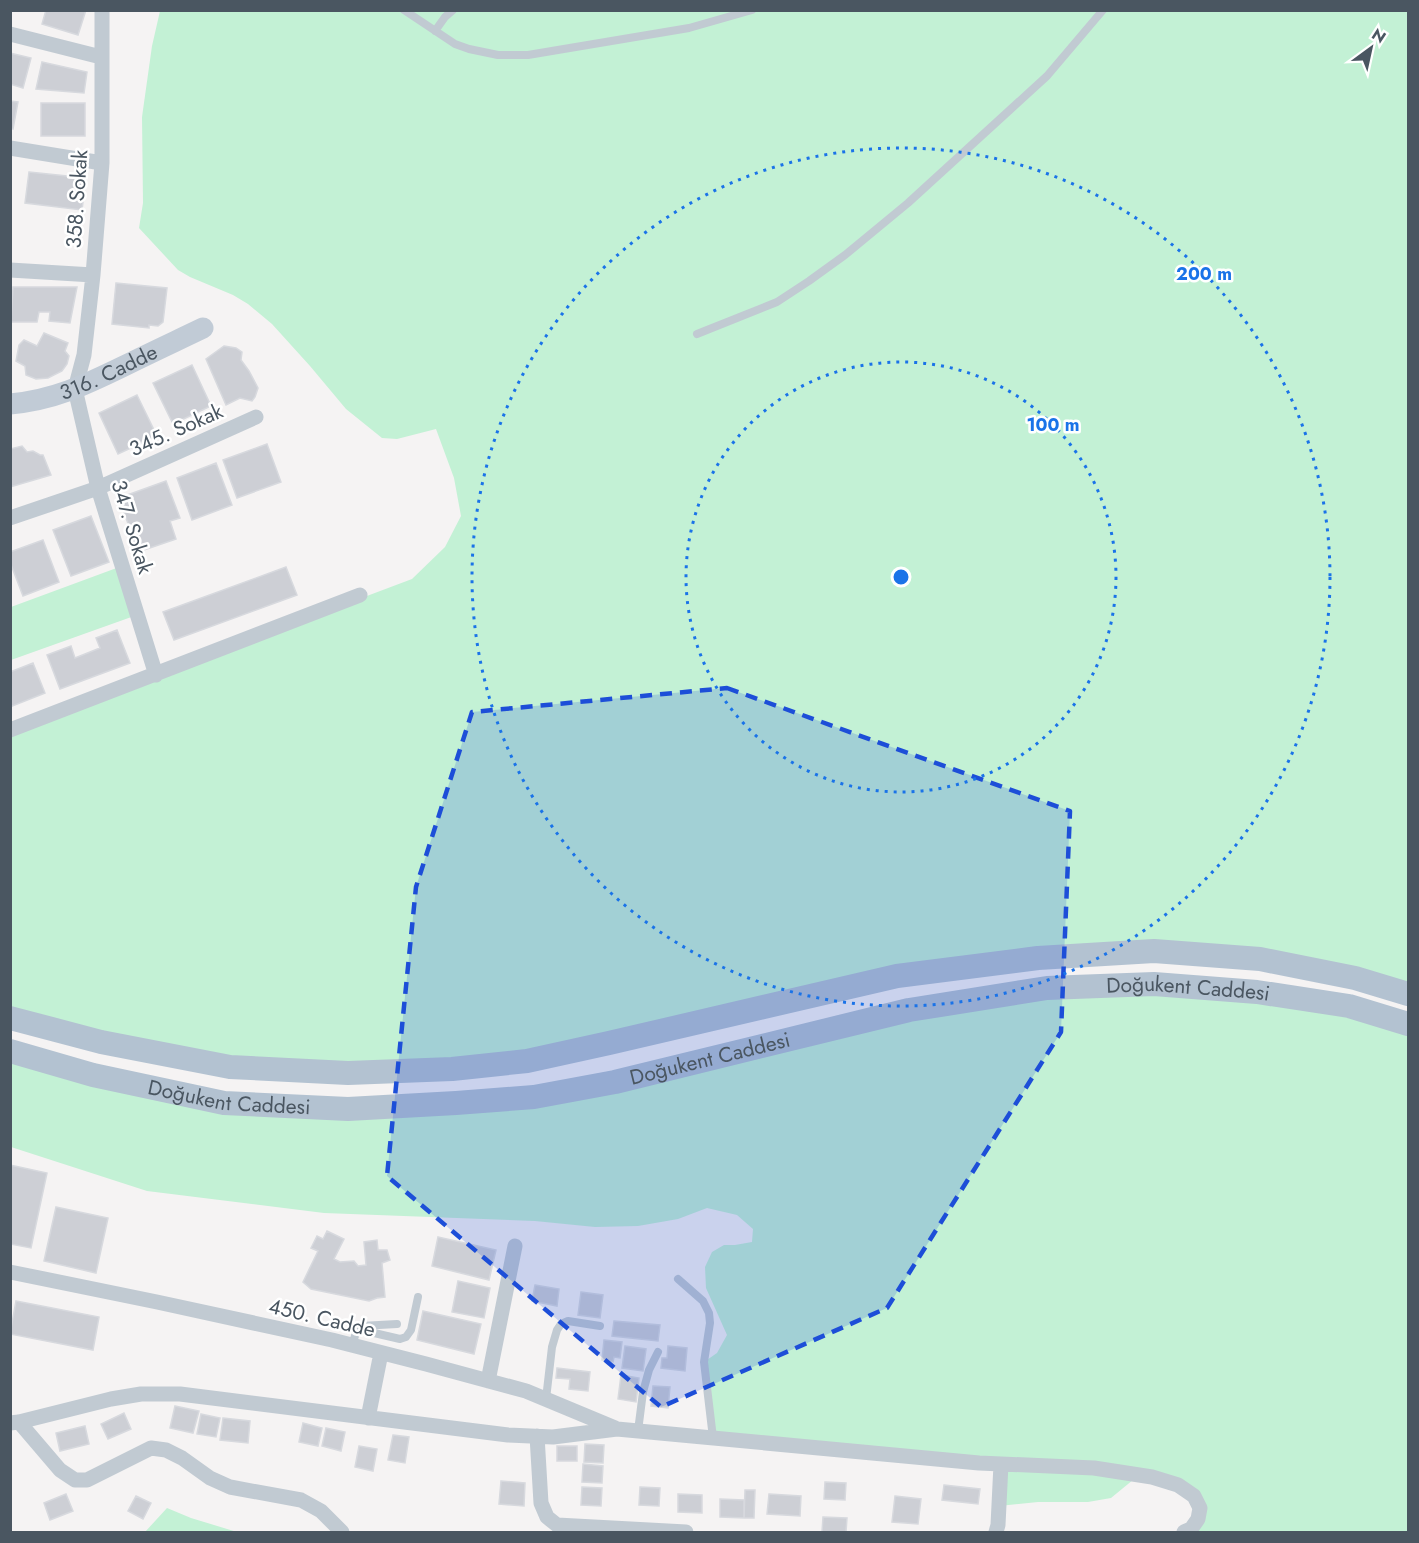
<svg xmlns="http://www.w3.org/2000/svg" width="1419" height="1543" font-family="Jost,sans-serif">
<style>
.green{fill:#c3f1d5}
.building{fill:#cdcfd5;stroke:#d7d9de;stroke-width:1.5}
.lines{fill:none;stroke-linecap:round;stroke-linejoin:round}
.lane{stroke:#c1cad2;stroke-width:8}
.street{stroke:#c1cad2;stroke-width:15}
.secondary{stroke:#c1cbd6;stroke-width:21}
.primary{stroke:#b3c2d1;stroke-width:24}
.marked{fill:#1d4ed8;fill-opacity:0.2;stroke:#1d4ed8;stroke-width:4.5;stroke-dasharray:12 8;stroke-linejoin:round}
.ring{fill:none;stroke:#1a73e8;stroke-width:3;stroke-dasharray:3 6}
.labels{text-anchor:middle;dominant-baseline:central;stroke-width:5;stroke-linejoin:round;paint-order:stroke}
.street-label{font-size:21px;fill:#4a5661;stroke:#fff}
.centre{fill:#1a73e8;stroke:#fff;stroke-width:3}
.ring-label{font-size:18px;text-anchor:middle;font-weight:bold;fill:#1a73e8;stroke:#fff;stroke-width:5;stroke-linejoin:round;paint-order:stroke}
</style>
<rect width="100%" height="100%" fill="#f5f3f3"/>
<!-- green -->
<path class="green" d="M160,11H1408V994L1260,959L1038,958L527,1061L230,1067L11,1018V730L412,579L445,547L461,516L454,478L436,429L397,439L382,438L346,409L310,366L272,324L248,304L233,295L190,277L178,270L139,228L143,203L142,117L152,46Z
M122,566L137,615L11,660V607Z
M1154,984L1408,1024V1532H1184L1191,1529L1194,1496L1139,1475L1111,1498L1088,1502H1038L999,1506L1001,1464L713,1438L704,1362L717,1353L727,1335L706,1288L705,1267L712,1252L724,1245H735L752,1242L753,1229L737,1215L707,1208L678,1219L638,1226L595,1227L535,1221L324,1213L147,1191L11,1147V1051L224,1103H456L909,1010Z
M167,1508L191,1518L237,1532H145Z"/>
<!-- building -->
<path class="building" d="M46,10H86L78,35L42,24Z
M10,53L31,58L23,88L10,84Z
M42,62L87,72L84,93L36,89Z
M10,101L18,102L13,129L10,128Z
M41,103H85V136H41Z
M29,172L86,178L82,210L25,203Z
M116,283L167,288L163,322L158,326L149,325V328L112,324Z
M13,287H77L70,323L49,321L50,312H39L37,322H11Z
M44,333L68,343L65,351L69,356L67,364L62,371L48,378L36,379L26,375L25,366L16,361L19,345L24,340L37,346Z
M224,346L236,348L242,352L241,360L249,371L258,388L255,397L252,401L240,398L226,405L206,359Z
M192,365L211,406L173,424L153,383Z
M137,395L157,436L118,454L99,413Z
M267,444L281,482L237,498L223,460Z
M22,446L27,452L33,451L40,455H43L51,475L10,487V449Z
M216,463L232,505L192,520L177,478Z
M166,481L180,518L170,521L176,539L138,552L119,498Z
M91,516L109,562L71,576L53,530Z
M43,540L59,582L23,596L10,562V552Z
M286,567L297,595L174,640L163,612Z
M117,630L130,663L60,689L47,655L71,646L75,658L100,648L96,638Z
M33,663L45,693L10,707V672Z
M10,1165L47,1173L31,1248L10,1244Z
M56,1207L108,1218L96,1273L44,1261Z
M327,1231L344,1239L334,1259L340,1262L354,1261L358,1266L366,1265L364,1242L377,1240L378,1250H387L390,1260L382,1263L385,1297L377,1298L369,1301L311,1289L303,1282L318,1251L311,1248L317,1236L323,1239Z
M438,1237L496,1250L489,1280L432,1266Z
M458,1281L490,1288L484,1318L452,1312Z
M535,1285L559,1289L557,1306L532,1301Z
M581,1292L603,1295L600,1318L578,1315Z
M16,1301L99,1317L93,1350L10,1334Z
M423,1311L481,1324L474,1354L417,1340Z
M614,1321L660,1325L658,1341L612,1336Z
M604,1340L622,1342L620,1358L614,1357L613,1362L602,1360Z
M625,1346L646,1349L643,1371L622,1368Z
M668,1346L687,1348L685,1371L661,1368L662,1358H667Z
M557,1368L590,1372L588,1391L569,1389L570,1379L556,1378Z
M621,1375L639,1378L636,1402L618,1399Z
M653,1386L670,1387L668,1408L651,1406Z
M175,1406L199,1411L193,1433L170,1428Z
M124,1413L131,1429L108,1439L101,1424Z
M201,1414L220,1418L216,1437L197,1434Z
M223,1418L250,1421L248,1443L220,1440Z
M303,1423L322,1428L318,1446L299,1442Z
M85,1426L89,1444L60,1451L56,1433Z
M326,1428L345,1432L341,1451L322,1446Z
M393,1435L409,1437L405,1463L388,1460Z
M585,1444L604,1445L603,1463L584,1462Z
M359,1446L377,1449L373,1471L355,1467Z
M557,1446H577V1461H557Z
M583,1464L603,1466L602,1483L582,1482Z
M501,1481L525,1483L524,1506L499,1504Z
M825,1482L846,1483L845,1500L824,1499Z
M944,1485L980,1489L978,1504L942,1500Z
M582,1487L602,1488L601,1506L581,1505Z
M640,1487L660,1488L659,1506L639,1505Z
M745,1490H755L754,1518H744Z
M66,1494L73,1511L50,1520L44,1503Z
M678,1494L702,1495V1513L678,1512Z
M769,1494L801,1496L800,1516L767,1514Z
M136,1496L151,1503L143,1519L128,1511Z
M895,1496L921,1499L918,1524L892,1522Z
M720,1499L744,1500V1518L720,1517Z
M823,1517L847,1518L846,1532H822Z"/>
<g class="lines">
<!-- lane -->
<path class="lane" d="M404,10L455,44L469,49L498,55H528L689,28L752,10
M435,31L445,17L453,10
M697,334L777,302L809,281L845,255L908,203L1047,76L1103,10
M678,1279L703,1301L709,1313L710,1323L704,1362L713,1438
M357,1329L400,1339L406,1337L411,1330L418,1297
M352,1346L357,1329L361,1326L397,1324
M546,1399L552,1347L557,1330L561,1324L568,1321L600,1326
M638,1431L643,1392L649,1370L658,1352"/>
<!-- street -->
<path class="street" d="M102,10V163L93,275L84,355L75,389L98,488L156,675
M10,34L101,57
M10,148L102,163
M10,270L93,275
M10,518L98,488L256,417
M10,730L360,595
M10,1272L157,1302L332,1340L426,1364L526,1391L615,1428
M488,1381L515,1246
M368,1418L381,1353
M19,1422L60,1470L75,1480H87L151,1448L166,1450L182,1458L210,1478L230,1487L301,1500L321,1511L342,1532
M10,1423L19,1422L111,1399L141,1394H180L508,1435L553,1437L617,1429L979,1463L1094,1468L1152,1477L1178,1485L1194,1496L1200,1508L1198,1519L1191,1529L1184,1532
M537,1436L541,1503L547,1517L557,1525L686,1532
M996,1532L998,1525L1001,1464"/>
<!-- secondary -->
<path class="secondary" id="s1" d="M10,404C54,400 85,385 124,366C150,353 176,341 203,328"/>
<!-- primary -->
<g class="primary">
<path d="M10,1018L101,1042L230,1067L348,1073L452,1069L527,1061L609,1043L897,976L1038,958L1154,951L1260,959L1355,978L1408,994"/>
<path id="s2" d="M10,1051L93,1075L224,1103L348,1109L456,1103L534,1097L615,1082L909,1010L1047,988L1154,984L1257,992L1349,1006L1408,1024"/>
</g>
</g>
<!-- marked area -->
<path class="marked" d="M727,688L1070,811L1061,1032L887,1308L661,1407L387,1176L416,887L472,712Z"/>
<!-- distance rings -->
<g class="ring">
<circle cx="901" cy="577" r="215"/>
<circle cx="901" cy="577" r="429"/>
</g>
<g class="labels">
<!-- street labels -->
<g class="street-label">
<text transform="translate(77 199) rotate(-86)">358. Sokak</text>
<text stroke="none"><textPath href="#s1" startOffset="104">316. Cadde</textPath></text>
<text transform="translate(176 430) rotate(-24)">345. Sokak</text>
<text transform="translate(132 527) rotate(73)">347. Sokak</text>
<text stroke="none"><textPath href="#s2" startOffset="1197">Doğukent Caddesi</textPath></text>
<text stroke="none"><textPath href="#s2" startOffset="711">Doğukent Caddesi</textPath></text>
<text stroke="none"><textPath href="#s2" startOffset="225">Doğukent Caddesi</textPath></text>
<text transform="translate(322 1318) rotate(13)">450. Cadde</text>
</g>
</g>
<circle cx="901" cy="577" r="9" class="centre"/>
<g class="ring-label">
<text x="1204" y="280">200 m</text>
<text x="1053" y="431">100 m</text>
</g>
<!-- border -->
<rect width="1419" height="1543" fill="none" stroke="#4a5661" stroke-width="24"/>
<!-- north arrow -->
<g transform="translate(1371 48) rotate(33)" stroke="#ffffff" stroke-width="4.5" paint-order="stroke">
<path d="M0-4.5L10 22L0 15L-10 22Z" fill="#4a5661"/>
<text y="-9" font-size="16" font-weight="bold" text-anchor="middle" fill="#4a5661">N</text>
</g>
</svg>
